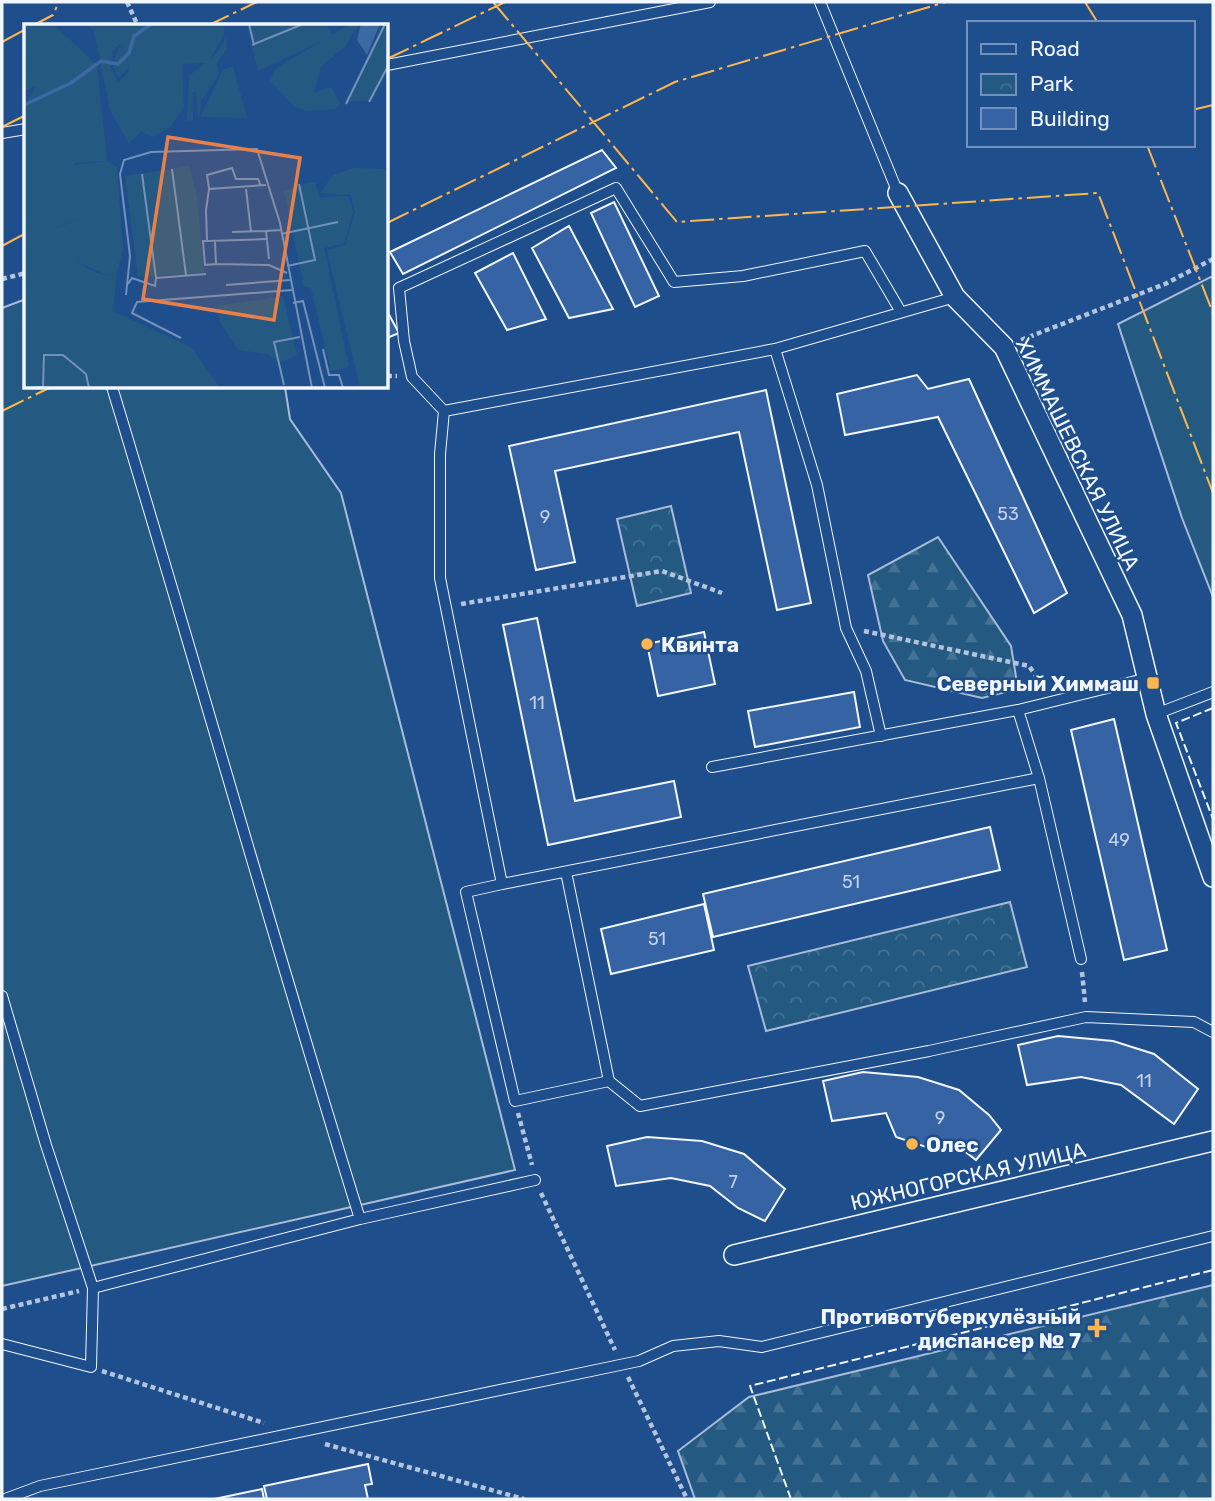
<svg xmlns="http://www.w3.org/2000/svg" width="1215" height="1501" font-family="Rubik,sans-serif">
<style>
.forest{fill:url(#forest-firs);stroke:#a8bbd7;stroke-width:2}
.park{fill:url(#park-crowns);stroke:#a8bbd7;stroke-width:2}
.garden{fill:#245a82;stroke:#a8bbd7;stroke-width:2}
.building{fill:#3563a3;stroke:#f2f6ff;stroke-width:2}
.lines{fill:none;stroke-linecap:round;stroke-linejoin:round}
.lane-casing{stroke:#f2f6ff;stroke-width:12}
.street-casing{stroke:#f2f6ff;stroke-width:22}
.path{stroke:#b3c4dc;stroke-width:4.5;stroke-dasharray:5 3.5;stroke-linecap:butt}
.lane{stroke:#1f4e8c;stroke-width:10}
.street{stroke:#1f4e8c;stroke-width:19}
.fence{stroke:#f2f6ff;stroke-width:2;stroke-dasharray:9 3.5;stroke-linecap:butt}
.power{stroke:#ffb74d;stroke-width:2;stroke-dasharray:24 5 3.5 5;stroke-linecap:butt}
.poi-dot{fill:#ffb74d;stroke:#1f4e8c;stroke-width:2.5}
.labels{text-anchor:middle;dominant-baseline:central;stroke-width:5;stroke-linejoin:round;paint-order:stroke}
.number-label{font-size:18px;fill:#c3d1e8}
.street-label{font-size:21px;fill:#f2f6ff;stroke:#1f4e8c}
.poi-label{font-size:21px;font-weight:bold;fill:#f2f6ff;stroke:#1f4e8c;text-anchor:start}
.inset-river{fill:none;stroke:#3b69a3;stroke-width:3.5}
.inset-road{fill:none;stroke:#7391ba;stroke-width:2}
.view{fill:#ea8049;fill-opacity:0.15;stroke:#ea8049;stroke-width:3.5}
.inset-edge{fill:none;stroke:#f2f6ff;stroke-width:3.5}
</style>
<defs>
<pattern id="forest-firs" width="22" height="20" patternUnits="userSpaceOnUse" patternTransform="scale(1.75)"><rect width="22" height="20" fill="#245a82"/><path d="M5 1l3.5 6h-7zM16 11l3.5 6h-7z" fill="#447295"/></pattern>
<pattern id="park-crowns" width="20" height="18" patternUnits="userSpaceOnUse" patternTransform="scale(1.75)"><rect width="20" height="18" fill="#245a82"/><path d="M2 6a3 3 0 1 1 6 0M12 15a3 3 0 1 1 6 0" fill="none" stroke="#447295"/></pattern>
</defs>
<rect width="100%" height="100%" fill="#1f4e8c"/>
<!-- forest -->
<path class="forest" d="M938,537L1011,646L1018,689L982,698L905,680L883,641L868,575Z
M1213,1285V1499H695L678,1451L749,1397Z"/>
<!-- park -->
<path class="park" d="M671,506L691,593L637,606L617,519Z
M1010,902L1027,967L766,1031L748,966Z"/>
<!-- garden -->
<path class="garden" d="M1213,276V275V597L1182,518L1118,324Z
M26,299V387H285L290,419L341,493L515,1170L2,1286V308Z"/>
<!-- building -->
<path class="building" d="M602,150L616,168L403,274L390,252Z
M614,202L659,296L635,307L591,213Z
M569,226L613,309L569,318L532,248Z
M513,253L546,319L507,330L475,273Z
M387,311L399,333L387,338Z
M917,375L928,389L969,379L1067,593L1034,613L938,417L845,435L837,394Z
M766,390L811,603L777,610L739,432L555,471L575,562L536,570L509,446Z
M537,618L575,801L674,781L681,817L548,845L503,625Z
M704,632L715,684L658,696L647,644Z
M854,692L860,727L755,747L748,711Z
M1114,719L1167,950L1124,960L1071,730Z
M990,827L1000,870L713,937L703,894Z
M704,904L714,950L611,974L601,929Z
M1058,1036L1113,1041L1154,1054L1198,1089L1174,1124L1121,1085L1081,1077L1027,1085L1018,1045Z
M863,1072L918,1077L959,1090L989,1115L1001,1130L976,1160L954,1143L935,1150L896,1137L886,1113L832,1121L823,1081Z
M647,1137L702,1141L744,1154L785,1189L765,1221L738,1208L710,1186L671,1178L616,1186L607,1146Z
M368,1464L372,1484L365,1485L368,1499H267L264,1486Z
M262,1489L264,1499H214L219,1498Z"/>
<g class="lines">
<defs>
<path id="lane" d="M820,2L898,193
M387,65L710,2
M2,133L26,129
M955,297L775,349L444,411L440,454V578L502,884L1039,778
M775,349L817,485L846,628L866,671L881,736
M112,387C196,664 274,942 360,1219
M444,411L412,377L404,341L399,288L616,188L674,282L743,276L865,251L901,312
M1156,714L1213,692
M712,767L1018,710
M502,884L466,892L515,1101L609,1081L566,872
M1081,959L1039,778L1018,710L1148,678
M2,996L46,1145L93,1288L91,1367L2,1344
M609,1081L640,1106L929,1051L1086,1017L1194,1022L1213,1032
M93,1288L360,1219L535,1180
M5,1499L40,1486L639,1361L673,1346L719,1341L762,1347L1213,1236"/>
<path id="street" d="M898,193L955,297L1004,347L1132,615L1156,714L1213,877
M734,1255L1213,1141"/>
</defs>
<!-- lane casing -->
<use href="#lane" class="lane-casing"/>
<!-- street casing -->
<use href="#street" class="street-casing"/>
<!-- path -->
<path class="path" d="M127,2L138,26
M2,279L26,273
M1021,340L1165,284L1213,259
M387,376H397
M461,604L662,571L722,593
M864,631L1029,666L1046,690
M1082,972L1085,1002
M518,1113L532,1165
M541,1193L615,1350
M2,1309L79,1291
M102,1371L264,1423
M628,1377L687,1499
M325,1444L524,1499"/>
<!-- lane -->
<use href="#lane" class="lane"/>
<!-- street -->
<use href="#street" class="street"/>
<!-- fence -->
<path class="fence" d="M1213,708L1176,723L1213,819
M791,1499L750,1386L1213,1270"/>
<!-- power -->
<path class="power" d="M493,2L677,222L1098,193L1213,493
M1085,2L1098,23
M32,26L53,15L59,2
M207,26L257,2
M2,42L26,29
M387,59L505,2
M1192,110L1213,105
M2,127L26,115
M1147,145L1213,313
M387,223L675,82L946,2
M2,246L26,233
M2,411L51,387"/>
</g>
<!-- markers -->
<g class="poi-dot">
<circle cx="647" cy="644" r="7"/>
<rect x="1146" y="676" width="14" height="14" rx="3.5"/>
<circle cx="912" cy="1144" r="7"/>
<path d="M1093.5 1317.5h7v7h7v7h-7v7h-7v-7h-7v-7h7z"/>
</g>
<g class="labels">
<!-- number labels -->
<g class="number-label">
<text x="1008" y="514">53</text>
<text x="545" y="517">9</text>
<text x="537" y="703">11</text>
<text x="1119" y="840">49</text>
<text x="851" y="882">51</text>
<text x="657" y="939">51</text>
<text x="1144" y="1081">11</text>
<text x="940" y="1118">9</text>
<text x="733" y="1182">7</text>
</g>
<!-- street labels -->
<g class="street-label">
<text transform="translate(1078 454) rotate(64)">ХИММАШЕВСКАЯ УЛИЦА</text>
<text transform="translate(968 1176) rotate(-13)">ЮЖНОГОРСКАЯ УЛИЦА</text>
</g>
<!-- poi labels -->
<g class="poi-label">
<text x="661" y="644">Квинта</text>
<text x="1139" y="683" text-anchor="end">Северный Химмаш</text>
<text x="926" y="1144">Олес</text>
<text x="1081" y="1316" text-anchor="end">Противотуберкулёзный<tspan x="1081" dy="24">диспансер № 7</tspan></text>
</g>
</g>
<!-- overview -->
<g transform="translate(24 24)">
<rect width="364" height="364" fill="#1f4e8c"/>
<path d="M202,13L203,24L193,39L195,50L177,77L175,98L172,67L168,69L169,96L163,97L165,52L193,29ZM83,137L93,143L99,225L93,248L85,252L53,238L57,195L0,215V159L33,143Z" fill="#245a82"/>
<path d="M0,0H29L73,41L83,137L52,139L44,148L33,143L0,159V84L12,62L0,67ZM61,0H200V10L184,39L158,40L160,83L147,102L129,113L117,107L105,120L86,86L70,7ZM95,20L103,29L105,47L94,59L87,43L89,27ZM326,0H334L321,23L297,42L290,69L307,63L316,79L311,85L282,87L270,82L246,57L252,44ZM209,42L223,94L176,93L199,46ZM330,144L364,145V364H336L303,226L321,221L331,188L327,171L296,169L309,151ZM259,272L273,331L255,339L243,330L214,326L196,298L193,282Z" fill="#245a82" fill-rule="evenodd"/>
<path d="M96,22L103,31L104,45L94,54L89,41Z" fill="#245a82"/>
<path d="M58,195L53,238L70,248L85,252L93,248L89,287L168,324L196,364H0V215Z" fill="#245a82"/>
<path d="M223,0H302L308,12L234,47ZM359,0H364V46L348,76L321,78ZM165,142L173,172L180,248L114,253L101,152ZM286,158L291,159L296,173L324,172L329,187L321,219L300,224L325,343L307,347L287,264L280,263L260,167ZM0,316L17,317L16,356H0Z" fill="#245a82"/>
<path d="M337,0H356L343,31L333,16Z" fill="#3b69a3"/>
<path class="inset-river" d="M0,81L47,59L77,37L94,40L105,29L110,12L127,0"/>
<path class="inset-road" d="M225,0L230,21M228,21L279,0M345,78L364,42M322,80L361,0M148,145L162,251M242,161L185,165L182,186L183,217L244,215M185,164L183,151L208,144L212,155H234L237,162M222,165L227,208M208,208L242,207M257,210L314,198M183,217H179L181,241L192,240L191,218M245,235L242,207L257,206M192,240L245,241L263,249M263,242L291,236L275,160M132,254L182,250M104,260L108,254L131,262L132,254L118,150M202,261L266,256M102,271L106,232L96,150L100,136L127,128L233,125L256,199L288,364M269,279L279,277L301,364M157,314L108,289L113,278L268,266M299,325L305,351H315L319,364M260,361L250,318L276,313M13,363H19L20,331H39L62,350L65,364"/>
<path class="view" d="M144,113L276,134L250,296L119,275Z"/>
<rect width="364" height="364" class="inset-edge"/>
</g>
<!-- border -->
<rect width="1215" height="1501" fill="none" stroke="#f2f6ff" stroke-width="7"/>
<!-- legend -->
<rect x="967" y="21" width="228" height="126" fill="#1f4e8c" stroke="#7391ba" stroke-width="2"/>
<rect x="981" y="44" width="35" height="10" fill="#1f4e8c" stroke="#7391ba" stroke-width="2"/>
<text x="1030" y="56" font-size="21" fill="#f2f6ff">Road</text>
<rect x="981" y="74" width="35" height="21" fill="url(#park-crowns)" stroke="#7391ba" stroke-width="2"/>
<text x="1030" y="91" font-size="21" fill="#f2f6ff">Park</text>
<rect x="981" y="108" width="35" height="21" fill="#3563a3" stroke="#7391ba" stroke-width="2"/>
<text x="1030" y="126" font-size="21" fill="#f2f6ff">Building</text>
</svg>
